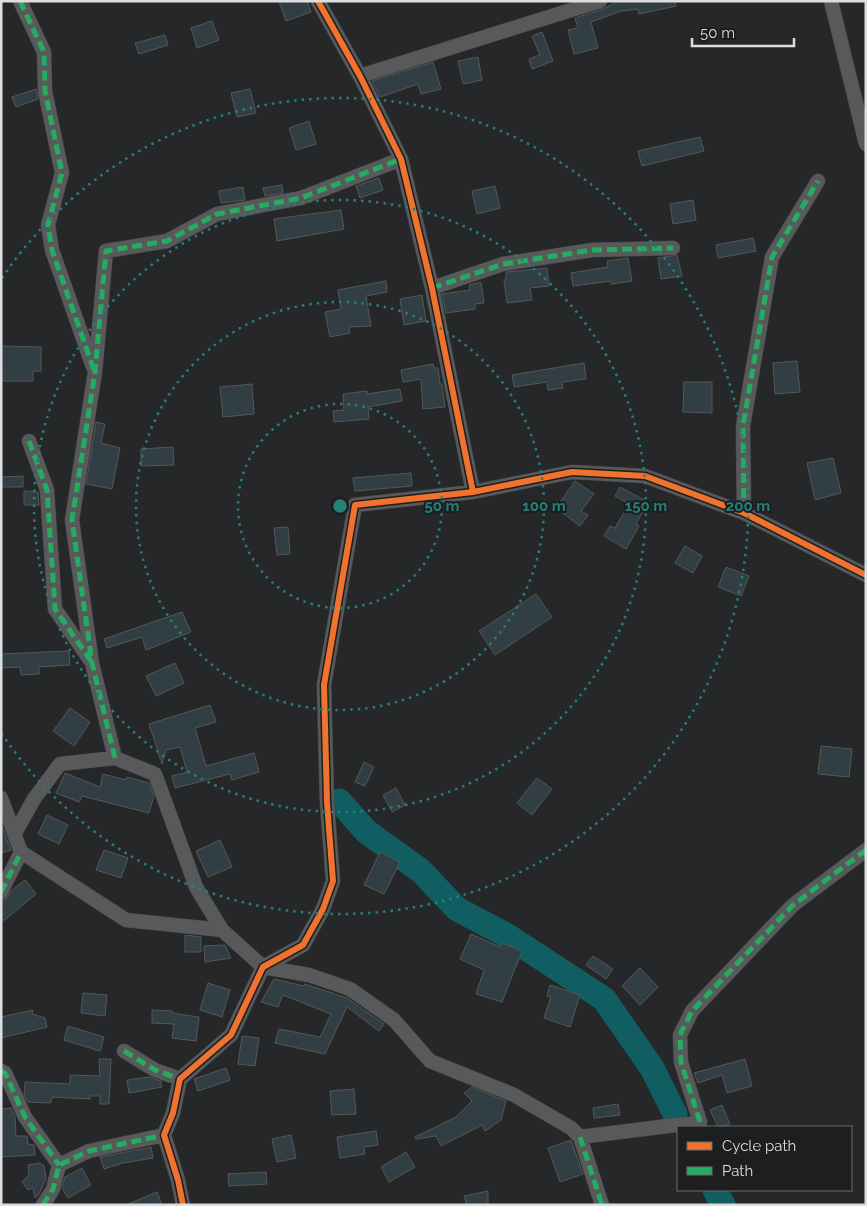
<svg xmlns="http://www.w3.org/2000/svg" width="867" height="1206" font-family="Raleway,sans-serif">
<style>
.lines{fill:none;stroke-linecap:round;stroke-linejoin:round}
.river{stroke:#105e61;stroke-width:25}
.building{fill:#313e43;stroke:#565758}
.minor-casing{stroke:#444547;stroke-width:15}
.minor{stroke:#58595a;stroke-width:14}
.quiet{stroke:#26ab63;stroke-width:5;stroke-dasharray:10 5;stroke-linecap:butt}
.cycleway-casing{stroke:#1c1e20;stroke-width:9}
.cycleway{stroke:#ef722f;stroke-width:6}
.ring{fill:none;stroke:#248079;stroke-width:2.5;stroke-dasharray:2.5 5}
.centre{fill:#248079;stroke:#1c1e20;stroke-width:2.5}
.ring-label{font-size:15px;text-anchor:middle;font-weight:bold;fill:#248079;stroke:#1c1e20;stroke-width:4;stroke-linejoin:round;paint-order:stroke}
</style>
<rect width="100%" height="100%" fill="#262729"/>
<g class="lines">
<!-- river -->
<path class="river" d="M339,801L367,832L421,871L457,909L506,935L604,999L652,1068L675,1114
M715,1190L723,1205"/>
</g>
<!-- building -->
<path class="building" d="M279,1H307L311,12L286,21Z
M618,1H675L676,6L639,14L638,9L621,11L591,22L598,48L574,54L568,30L578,28L575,18L603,9Z
M212,21L219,40L197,48L191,28Z
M542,32L553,61L532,69L529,59L540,55L532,36Z
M165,35L168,45L139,54L135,43Z
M478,57L482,80L463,84L458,61Z
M433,62L441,89L421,94L418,84L380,97L372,81Z
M36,89L38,99L16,107L12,97Z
M250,89L256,113L237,117L231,93Z
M309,121L316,144L296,150L289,128Z
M700,137L704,151L642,166L638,151Z
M379,178L383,190L360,198L356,186Z
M282,185L283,193L265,196L263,188Z
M495,186L500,208L477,214L472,191Z
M243,187L245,200L221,203L219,191Z
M693,200L696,220L673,224L670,204Z
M341,210L344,229L277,241L274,219Z
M753,238L756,251L718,258L716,245Z
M677,255L682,276L661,279L658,258Z
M628,258L632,281L611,284V281L573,286L571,273L608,267L607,261Z
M547,268L549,286L530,288L532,300L507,303L504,280H506V272Z
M386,281L387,292L366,296L371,326L349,327L350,333L330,337L325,312L341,309L338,290Z
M481,282L484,303L475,304V309L446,313L442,294L470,290L469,285Z
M422,295L426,321L404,325L400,299Z
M1,346L41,347V371H33V381H2Z
M797,361L800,392L775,394L773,363Z
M584,363L586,379L562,382L563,388L548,390L547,382L514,387L512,375Z
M433,364L434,368H438L440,384H442L445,407L423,409L421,379L403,382L401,370Z
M684,382H712V413L683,412Z
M252,384L254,414L223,417L220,387Z
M400,389L402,401L368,407L369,419L334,422L333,411L344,410L343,394L367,391V394Z
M96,422L105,424L101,443L120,448L112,489L86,484Z
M173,447L174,465L141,466V449Z
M833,458L841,493L815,500L807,463Z
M411,473L412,486L355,491L353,478Z
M23,476V487H1V477Z
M575,481L594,494L581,511L588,515L580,526L556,508Z
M620,487L648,502L636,524L639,526L626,549L604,536L610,526L615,528L629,504L615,496Z
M24,491L38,492L39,505H24Z
M288,527L290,554L277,555L274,528Z
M685,546L702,556L693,573L675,563Z
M726,567L749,576L741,596L718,587Z
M536,594L552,617L495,655L479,631Z
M182,612L191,632L146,650L142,637L107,648L104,639Z
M69,651L70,665L39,667V674L21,675L20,667L1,668V654Z
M175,663L184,683L156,696L146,676Z
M210,705L216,722L195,728L206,766L254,753L259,772L232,780L230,774L175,788L172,776L187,772L180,747L166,750L162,764L149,724Z
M70,708L90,722L74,746L53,731Z
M821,746L852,749L849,777L818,774Z
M364,762L374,767L365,786L355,782Z
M65,773L100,787L103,774L126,780L127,777L149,783L154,796L149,813L82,796L79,802L56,793Z
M537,778L552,789L532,815L517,803Z
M396,788L405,805L392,812L383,795Z
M47,815L68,825L59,844L38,834Z
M1,824L11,850L1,853Z
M220,840L232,867L208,877L196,851Z
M104,850L128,858L121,878L96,870Z
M380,852L400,862L384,894L364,885Z
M25,880L36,894L1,923V901L6,899L11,891Z
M471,934L500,947L502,943L522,951L502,1002L476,994L484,970L460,959Z
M185,935L201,937V952H185Z
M225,945L231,958L205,962L204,946Z
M593,956L613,969L606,979L586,965Z
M640,968L658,987L640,1005L622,986Z
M274,979L304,986L305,984L347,998L384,1024L379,1031L347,1007L325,1054L275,1043L279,1029L320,1037L331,1014L283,995L278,1007L261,1002Z
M208,983L230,990L222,1017L200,1010Z
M550,985L580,995L570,1027L544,1018L551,997L547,996Z
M83,993L107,995L105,1016L81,1013Z
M33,1010L32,1014L45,1018L47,1027L1,1038V1017Z
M152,1010L173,1011L172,1013L199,1017L196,1041L172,1038L174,1024L152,1023Z
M68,1026L104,1037L100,1051L64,1040Z
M242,1036L259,1038L255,1066L238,1064Z
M99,1059H111L109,1104H100V1096H90V1099L52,1097L51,1103L28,1102L24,1095L25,1082L70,1084V1075L100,1076Z
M745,1059L752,1086L727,1093L722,1075L698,1083L694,1073Z
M226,1068L230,1080L198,1091L194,1079Z
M149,1077L161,1081L162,1087L129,1093L127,1080Z
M472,1087L506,1101L501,1120L485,1131L482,1125L441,1146L436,1136L416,1139L415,1137L456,1117L472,1101L464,1093Z
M354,1089L356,1114L332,1115L330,1091Z
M618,1104L620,1115L594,1118L593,1108Z
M722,1105L730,1124L718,1127L710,1110Z
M11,1108L15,1117L16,1136H27L28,1144L34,1145L35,1155L1,1157V1109Z
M376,1131L378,1145L364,1147L365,1154L340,1158L337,1137Z
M291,1135L296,1158L277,1162L272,1139Z
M571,1140L583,1174L560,1182L548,1148Z
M151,1147L153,1158L123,1163L104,1169L100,1157Z
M406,1152L415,1167L389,1182L381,1167Z
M40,1163L44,1166L46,1179L38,1196L35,1198L33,1188L28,1190L22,1182L29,1175L28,1165Z
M82,1168L91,1185L68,1198L62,1188L65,1177Z
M266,1172L267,1184L229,1186L228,1174Z
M488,1191V1205H467L464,1196Z
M157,1192L162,1205H128V1204Z"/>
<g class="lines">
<defs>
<path id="minor" d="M20,1L44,52L45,91L62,173L48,225L52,250L93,367
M318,1L360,76L401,159L432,288L473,492L572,472L645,476L744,513L866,575
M831,1L866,144
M360,76L600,1
M432,288L503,264L592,250L673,248
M29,441L47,490L55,609L90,660
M744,513L743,426L772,257L818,181
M115,758L92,663L72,520L95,372L106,251L167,241L217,214L301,198L401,159
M1,798L21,852L126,920L222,930L263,967L309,975L350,989L394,1020L430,1061L514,1095L571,1128L580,1137L602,1205
M15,833L34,799L60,764L115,758L155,774L196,887L222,930
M1,892L21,852
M124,1051L155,1070L180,1079
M1,1071L5,1073L25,1117L59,1165
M580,1137L700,1122L681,1062L680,1035L692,1011L793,905L866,850
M43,1205L53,1189L59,1165L89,1151L164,1135
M183,1205L178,1180L164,1135L173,1113L180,1079L231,1035L263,967L303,945L323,909L333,881L327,803L324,685L355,505L473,492"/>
</defs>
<!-- minor casing -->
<use href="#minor" class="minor-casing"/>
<!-- minor -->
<use href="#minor" class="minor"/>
<!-- quiet -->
<path class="quiet" d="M20,1L44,52L45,91L62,173L48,225L52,250L94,370
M432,288L503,264L592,250L673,248
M29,441L47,490L55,609L91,661
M744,513L743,426L772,257L818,181
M115,758L92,663L72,520L95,372L106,251L167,241L217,214L301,198L401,159
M1,892L21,852
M124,1051L155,1070L180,1079
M1,1071L5,1073L25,1117L59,1165
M700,1122L681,1062L680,1035L692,1011L793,905L866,850
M580,1137L602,1205
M43,1205L53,1189L59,1165L89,1151L164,1135"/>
<defs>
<path id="cycleway" d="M318,1L360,76L401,159L432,288L473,492L572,472L645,476L744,513L866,575
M183,1205L178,1180L164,1135L173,1113L180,1079L231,1035L263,967L303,945L323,909L333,881L327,803L324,685L355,505L473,492"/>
</defs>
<!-- cycleway casing -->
<use href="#cycleway" class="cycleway-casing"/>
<!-- cycleway -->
<use href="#cycleway" class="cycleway"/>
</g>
<!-- distance rings -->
<g class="ring">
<circle cx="340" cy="506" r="102"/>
<circle cx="340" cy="506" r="204"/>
<circle cx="340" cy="506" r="306"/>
<path d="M2 278A408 408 0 1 1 2 734"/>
</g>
<circle cx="340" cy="506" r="8" class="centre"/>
<g class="ring-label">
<text x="442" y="511">50 m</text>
<text x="544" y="511">100 m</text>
<text x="646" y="511">150 m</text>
<text x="748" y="511">200 m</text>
</g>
<!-- border -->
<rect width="867" height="1206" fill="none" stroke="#dddee0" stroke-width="5"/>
<!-- legend -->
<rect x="677" y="1126" width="175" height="65" fill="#1c1e20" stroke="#696b6d"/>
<rect x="687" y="1142" width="25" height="8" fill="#ef722f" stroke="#696b6d"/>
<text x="722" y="1151" font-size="15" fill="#dddee0">Cycle path</text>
<rect x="687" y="1167" width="25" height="8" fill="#26ab63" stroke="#696b6d"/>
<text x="722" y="1176" font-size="15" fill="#dddee0">Path</text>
<!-- scale -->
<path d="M692 38v8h102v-8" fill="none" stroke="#dddee0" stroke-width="2.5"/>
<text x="700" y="38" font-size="15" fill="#dddee0" stroke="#1c1e20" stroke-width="4" paint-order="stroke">50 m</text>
</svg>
